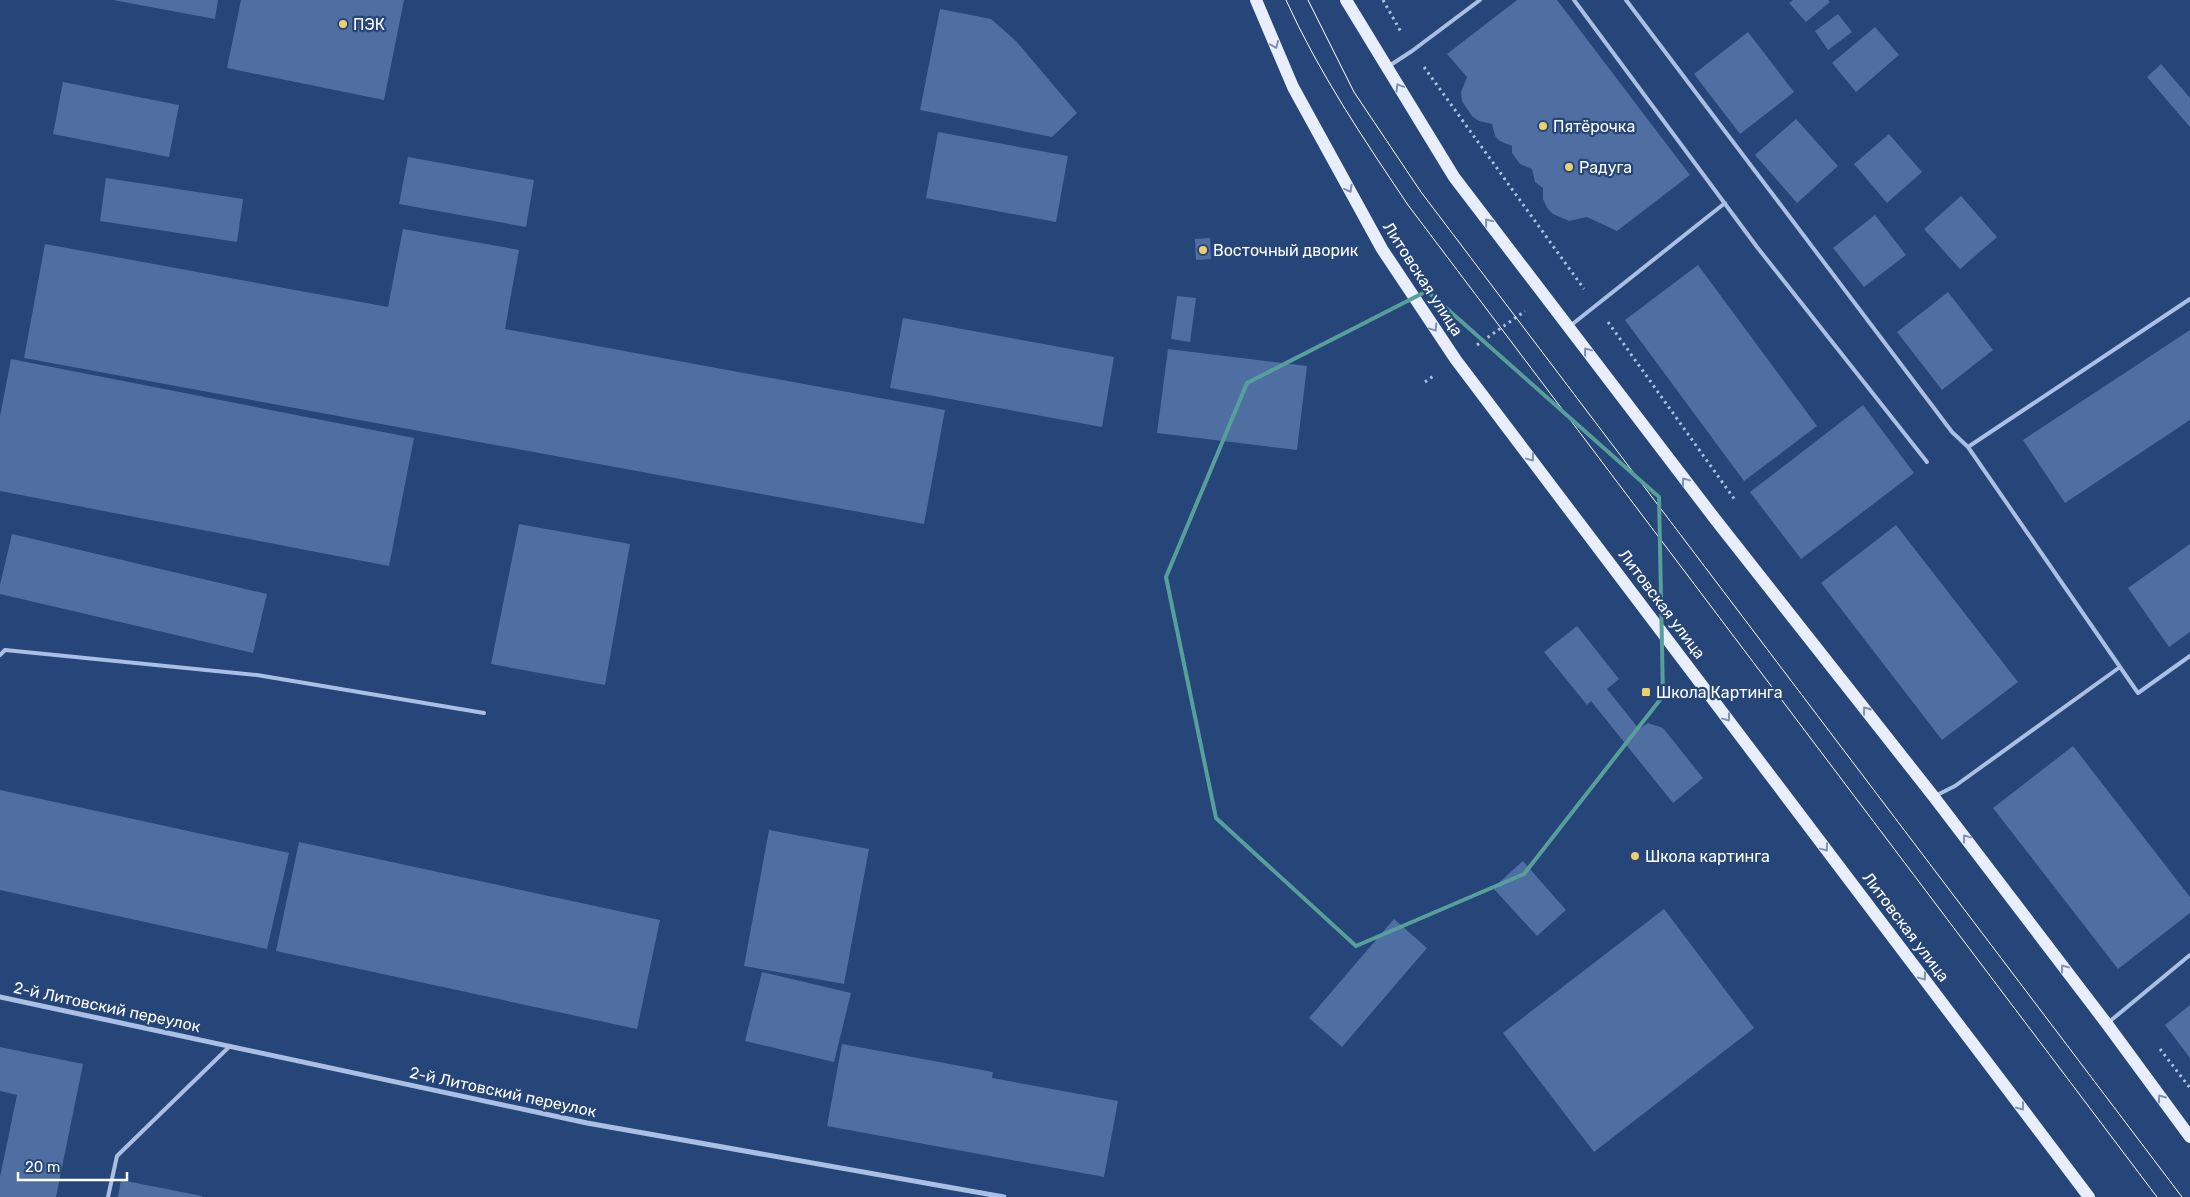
<svg xmlns="http://www.w3.org/2000/svg" width="2190" height="1197" font-family="Rubik,sans-serif">
<style>
.building{fill:#4f6ea2}
.lines{fill:none;stroke-linecap:round;stroke-linejoin:round}
.path{stroke:#a9bfe3;stroke-width:3;stroke-dasharray:2.5 4;stroke-linecap:butt}
.lane{stroke:#a9bfe3;stroke-width:4}
.street{stroke:#a9bfe3;stroke-width:5}
.primary{stroke:#e8eefc;stroke-width:12}
.tram{stroke:#fff;stroke-width:1}
.oneway{stroke:#7d91b3}
.marked{fill:none;stroke:#579f9a;stroke-width:4;stroke-linejoin:round}
.poi-dot{fill:#ebd06e;stroke:#264578;stroke-width:2}
.labels{text-anchor:middle;dominant-baseline:central;stroke-width:4.5;stroke-linejoin:round;paint-order:stroke}
.poi-label{font-size:16px;fill:#fff;stroke:#264578;text-anchor:start}
.street-label{font-size:16px;fill:#fff;stroke:#264578}
</style>
<rect width="100%" height="100%" fill="#264578"/>
<!-- building -->
<path class="building" d="M113,0H218L215,19Z
M241,0H404L384,100L227,68Z
M1517,0H1557L1690,175L1617,231L1587,217L1569,221L1553,214L1547,208L1543,199V188L1535,182L1532,169L1520,164L1512,153V146L1500,141L1495,136L1492,124L1479,121L1472,116L1462,101L1461,92L1467,77L1447,54Z
M1793,0H1828L1830,2L1806,22L1789,3Z
M940,9L991,19L1016,41L1077,113L1052,137L920,110Z
M1838,14L1852,32L1828,50L1815,31Z
M1875,27L1899,55L1856,92L1832,63Z
M1748,32L1794,92L1740,134L1694,74Z
M2161,64L2190,98V127L2147,77Z
M63,82L179,105L169,157L53,134Z
M1796,119L1838,166L1797,203L1755,155Z
M938,132L1068,156L1056,222L926,198Z
M1889,134L1922,172L1887,203L1854,164Z
M408,157L534,180L526,227L399,204Z
M106,178L243,199L237,242L100,221Z
M1961,196L1997,237L1960,269L1924,229Z
M1875,215L1906,255L1864,287L1833,248Z
M403,229L519,250L505,329L945,410L924,524L24,358L45,244L388,307Z
M1210,238L1211,259L1196,260L1195,239Z
M1698,265L1817,426L1744,481L1625,320Z
M1948,292L1993,350L1942,390L1897,332Z
M1177,296L1196,298L1190,342L1171,339Z
M903,318L1114,357L1102,427L890,388Z
M2190,330V420L2065,503L2023,440Z
M1168,349L1307,366L1297,450L1157,433Z
M11,359L414,438L389,566L0,491V416Z
M1863,405L1914,473L1801,559L1750,492Z
M519,524L630,544L605,685L491,664Z
M1896,525L2018,682L1942,740L1821,583Z
M12,534L267,594L253,653L0,594V585Z
M2190,544V632L2169,647L2128,588Z
M1577,626L1619,679L1607,689L1639,729L1648,723L1663,728L1703,778L1673,803L1591,701L1587,705L1544,652Z
M2073,746L2190,897V913L2118,969L1993,808Z
M0,790L289,853L267,949L0,890Z
M769,830L869,849L844,984L744,966Z
M299,842L660,920L637,1029L276,951Z
M1523,861L1566,910L1537,936L1493,888Z
M1664,909L1754,1028L1594,1152L1503,1033Z
M1394,919L1427,948L1342,1047L1309,1018Z
M762,972L851,993L834,1062L745,1041Z
M2190,1005V1058L2165,1025Z
M842,1044L993,1072L992,1078L1118,1101L1104,1177L827,1126Z
M0,1047L83,1064L56,1197H0V1177L17,1095L0,1091Z
M121,1180L202,1196V1197H118Z"/>
<g class="lines">
<!-- path -->
<path class="path" d="M1383,0L1401,32
M1424,67L1584,289
M1608,322L1735,500
M1477,345L1525,311
M1425,382L1435,375
M2160,1049L2190,1088"/>
<!-- lane -->
<path class="lane" d="M1574,0L1757,247L1927,462
M1626,0L1952,432L1968,447L2138,693L2190,656
M1389,66L1412,51L1480,0
M1570,326L1725,203
M1968,447L2190,299
M0,655L5,650L257,675L484,713
M1935,796L1955,786L2120,667
M2109,1022L2190,955
M108,1197L117,1156L230,1046"/>
<!-- street -->
<path class="street" d="M0,997L587,1123L1004,1197"/>
<!-- primary -->
<path class="primary" d="M1256,0L1293,87L1382,249L1456,360L2089,1197
M1346,0L1454,177L1715,519L1934,797L2107,1024L2190,1137"/>
<!-- tram -->
<path class="tram" d="M1286,0C1319,73 1363,138 1408,205L2157,1197
M1308,0L1354,92L1421,192L2182,1197"/>
</g>
<!-- one-way arrows -->
<defs><path id="oneway-chevron" d="M-2-3.5L2.5 0L-2 3.5" fill="none" stroke-width="1.6" stroke-linecap="round" stroke-linejoin="round" transform="scale(1.25)"/></defs>
<g class="oneway">
<use href="#oneway-chevron" transform="translate(1275 45) rotate(67)"/>
<use href="#oneway-chevron" transform="translate(1399 87) rotate(-121)"/>
<use href="#oneway-chevron" transform="translate(1349 189) rotate(61)"/>
<use href="#oneway-chevron" transform="translate(1488 222) rotate(-128)"/>
<use href="#oneway-chevron" transform="translate(1434 328) rotate(56)"/>
<use href="#oneway-chevron" transform="translate(1587 351) rotate(-127)"/>
<use href="#oneway-chevron" transform="translate(1531 458) rotate(53)"/>
<use href="#oneway-chevron" transform="translate(1685 481) rotate(-127)"/>
<use href="#oneway-chevron" transform="translate(1866 710) rotate(-128)"/>
<use href="#oneway-chevron" transform="translate(1727 718) rotate(53)"/>
<use href="#oneway-chevron" transform="translate(1966 838) rotate(-127)"/>
<use href="#oneway-chevron" transform="translate(1825 848) rotate(53)"/>
<use href="#oneway-chevron" transform="translate(2064 968) rotate(-127)"/>
<use href="#oneway-chevron" transform="translate(1923 977) rotate(53)"/>
<use href="#oneway-chevron" transform="translate(2161 1098) rotate(-126)"/>
<use href="#oneway-chevron" transform="translate(2021 1107) rotate(53)"/>
</g>
<!-- marked area -->
<path class="marked" d="M1427,291L1659,497L1663,696L1524,874L1356,946L1216,818L1166,577L1247,383Z"/>
<!-- markers -->
<g class="poi-dot">
<circle cx="343" cy="24" r="5"/>
<circle cx="1543" cy="126" r="5"/>
<circle cx="1569" cy="167" r="5"/>
<circle cx="1203" cy="250" r="5"/>
<rect x="1641" y="687" width="10" height="10" rx="2.5"/>
<circle cx="1635" cy="856" r="5"/>
</g>
<g class="labels">
<!-- poi labels -->
<g class="poi-label">
<text x="353" y="24">ПЭК</text>
<text x="1553" y="126">Пятёрочка</text>
<text x="1579" y="167">Радуга</text>
<text x="1213" y="250">Восточный дворик</text>
<text x="1656" y="692">Школа Картинга</text>
<text x="1645" y="856">Школа картинга</text>
</g>
<!-- street labels -->
<g class="street-label">
<text transform="translate(1423 279) rotate(57)">Литовская улица</text>
<text transform="translate(1662 604) rotate(53)">Литовская улица</text>
<text transform="translate(1906 927) rotate(53)">Литовская улица</text>
<text transform="translate(107 1007) rotate(12)">2-й Литовский переулок</text>
<text transform="translate(503 1092) rotate(12)">2-й Литовский переулок</text>
</g>
</g>
<!-- scale -->
<path d="M18 1172v8h109v-8" fill="none" stroke="#ffffff" stroke-width="2.5"/>
<text x="25" y="1172" font-size="15" fill="#ffffff" stroke="#264578" stroke-width="4" paint-order="stroke">20 m</text>
</svg>
